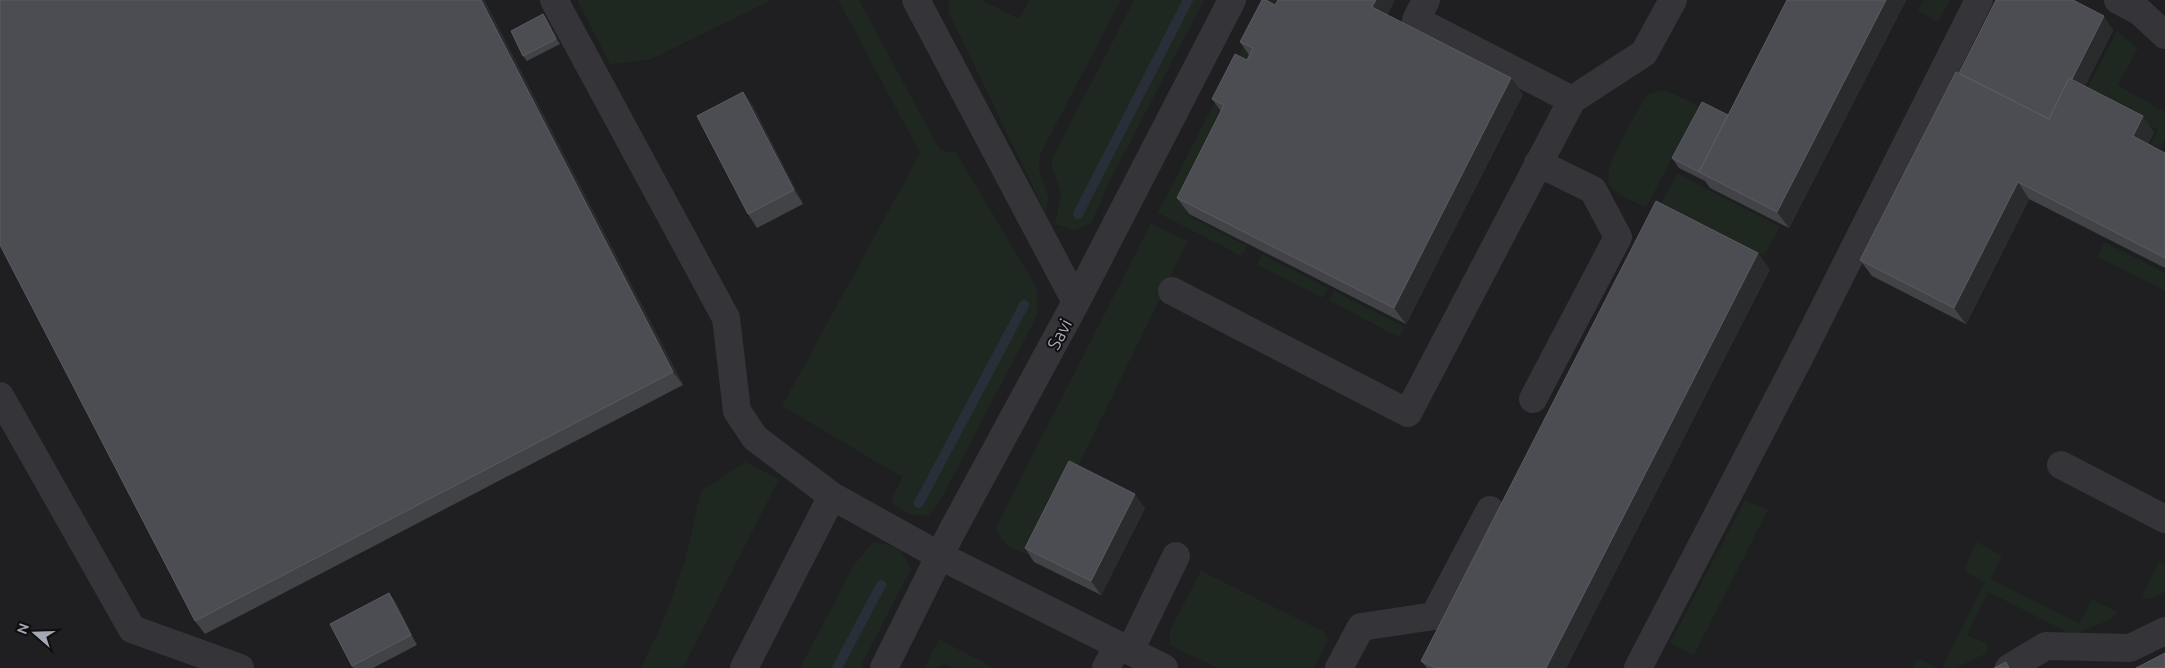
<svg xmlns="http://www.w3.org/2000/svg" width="2165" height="668" font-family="Ubuntu,sans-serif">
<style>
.built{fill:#1f1f21}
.green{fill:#1f2721}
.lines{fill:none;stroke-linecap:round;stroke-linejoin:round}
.stream{stroke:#292f38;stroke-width:10}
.minor{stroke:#343439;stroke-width:28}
.wall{fill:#414346}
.shaded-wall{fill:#2a2b2d}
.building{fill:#4c4d52;stroke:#5a5b61}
.labels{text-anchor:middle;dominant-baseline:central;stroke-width:4;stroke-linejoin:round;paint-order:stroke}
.street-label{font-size:18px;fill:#a4a7b4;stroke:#0e0e0f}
</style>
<rect width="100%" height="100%" fill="#131314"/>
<!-- built -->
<path class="built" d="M0,0H2165V668H0Z"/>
<!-- green -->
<path class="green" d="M577,0H771L650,60L610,64Z
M838,0H859L936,143L941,151L956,152L1037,288V316L939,503L929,516L909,514L891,502L902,477L782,406L920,153Z
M949,0H982L1019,19L1029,0H1121L1040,155L1039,169L1049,199L1045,212L949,13Z
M1134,0H1204L1109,183L1091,224L1074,230L1055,224L1061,195L1051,161Z
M1267,0H1295L1185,214L1247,246L1241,256L1158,213Z
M1923,0H1950L1939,20L1935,21L1918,11Z
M2117,31L2138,48L2118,85L2165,112V140L2161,148L2150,145L2158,130L2084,94Z
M1666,90L1699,106L1646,208C1636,202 1616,196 1610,185C1600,169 1635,117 1644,100L1650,93Z
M1677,173L1780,227L1764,256L1661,203Z
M1151,223L1188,241L1075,473L1032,556C1014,549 1002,547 996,527Z
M2104,242L2165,273V291L2097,257Z
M1262,254L1328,288L1322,298L1257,265Z
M1334,291L1405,327L1399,337L1329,301Z
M745,462L779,479L683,668H641L664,619L685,561L701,491Z
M1745,500L1768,510L1694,655L1670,643Z
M873,542C897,546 901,546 911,569L860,668H800L853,566Z
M1977,542L2002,556L1991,579L2079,623L2092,599L2116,611V615L2109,620L2073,635L1988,592L1967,635L1988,644L1987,653L1956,668H1942L1985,582L1968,573L1965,568Z
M2159,562L2165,565V592L2148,599L2144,598L2142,595Z
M1201,571L1325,632L1328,640L1314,668H1218L1170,645L1169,637L1171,628Z
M939,639L994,668H954L945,664L937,668H924Z
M1920,659L1938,668H1913L1915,662Z"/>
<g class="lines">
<!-- stream -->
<path class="stream" d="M1078,214L1188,0
M919,503L1024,305
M837,668L881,585"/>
<!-- minor -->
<path class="minor" d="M554,0L726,318L737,411L755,438L832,496
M916,0L1076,302
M1426,0L1416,20L1572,100
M2118,0L2139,11L2165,35
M1172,291L1408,413L1572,100L1644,53L1673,0
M0,396L132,629L240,668
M1533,399L1618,237L1593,190L1538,163
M2061,465L2165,519
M1130,651L1176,556
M744,668L832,496L940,556L1164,668
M884,668L951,533L1076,302L1232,0
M1106,668L1118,645
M1339,668L1361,627L1434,616L1490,510
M1638,668L1798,360L1979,0
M2009,668L2046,646L2130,648L2165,631"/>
</g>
<!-- wall -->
<path class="wall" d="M0,0H484L683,385L205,634L195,621Z
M1787,0H1906L1789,228L1710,188L1705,181L1679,168L1672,158L1728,115Z
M1275,5L1388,15L1523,94L1406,324L1189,214L1177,198L1221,111L1212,99L1247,60L1249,55L1240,42Z
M543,14L547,19L560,44L527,61L523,56Z
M2113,30L2085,86L2154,132L2148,144L2165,153V268L2029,199L1966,324L1872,276L1860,260L1959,73Z
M743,92L753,106L803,204L757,228L748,214Z
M1770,269L1566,668H1427L1421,661Z
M1145,508L1101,595L1034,562L1025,548Z
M389,593L396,603L417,645L373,668H353L352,666Z"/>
<!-- shaded-wall -->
<path class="shaded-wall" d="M481,0H484L683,385L673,372Z
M1376,0H1395L1384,23L1372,7Z
M1886,0H1906L1789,228L1777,212Z
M543,14L547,19L560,44L556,39Z
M2104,16L2113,30L2061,135L2051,121Z
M1511,78L1523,94L1406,324L1394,308Z
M743,92L753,106L803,204L794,190Z
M2143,116L2154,132L2144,152L2133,136Z
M2018,182L2029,199L1966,324L1954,308Z
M1758,253L1770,269L1566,668H1546Z
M1135,494L1145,508L1101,595L1091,581Z
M389,593L396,603L417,645L411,635Z"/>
<!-- building -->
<path class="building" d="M0,0H481L673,372L195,621L0,245Z
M1262,0H1266L1275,5L1278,0H1376L1372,7L1511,78L1394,308L1177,198L1224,105L1212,99L1235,54L1247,60L1253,48L1240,42Z
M1787,0H1886L1777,212L1699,172Z
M1996,0H2073L2104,16L2072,79L2069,78L2049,119L1959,73Z
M543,14L556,39L523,56L511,31Z
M1956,72L2049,119L2069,78L2143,116L2133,136L2165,153V258L2018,182L1954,308L1860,260Z
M743,92L794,190L748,214L697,116Z
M1702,102L1728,115L1699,172L1672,158Z
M1656,201L1758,253L1546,668H1436L1421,661Z
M1069,461L1135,494L1091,581L1025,548Z
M389,593L411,635L352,666L330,624Z
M2165,653V668H2136Z
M2006,662L2009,668H1994Z"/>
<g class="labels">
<!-- street labels -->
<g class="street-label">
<text transform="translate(1059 334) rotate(-62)">Savi</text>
</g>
</g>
<!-- north arrow -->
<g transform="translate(35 633) rotate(290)" stroke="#0e0e0f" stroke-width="4" paint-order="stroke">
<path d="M0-4L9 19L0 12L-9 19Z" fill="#a4a7b4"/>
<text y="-8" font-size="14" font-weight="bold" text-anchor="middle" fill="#a4a7b4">N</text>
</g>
</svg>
